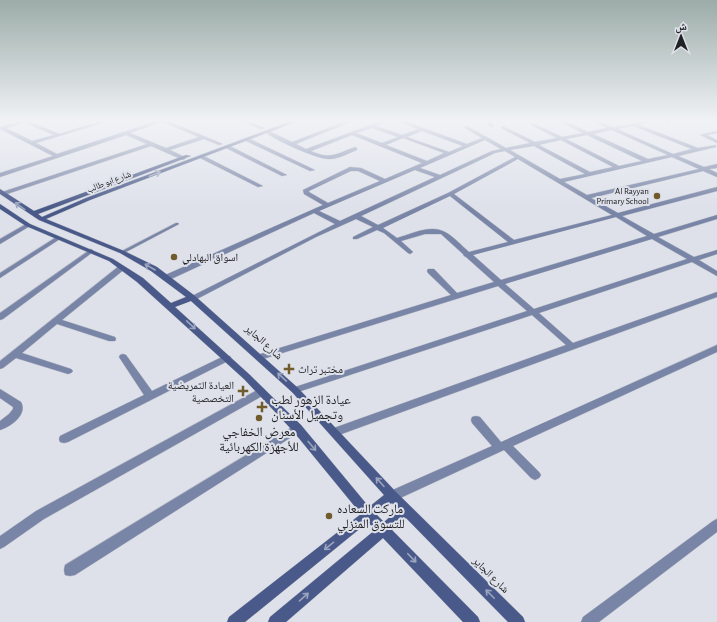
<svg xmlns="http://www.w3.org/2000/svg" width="717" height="622" font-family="'Alegreya Sans','Noto Naskh Arabic',sans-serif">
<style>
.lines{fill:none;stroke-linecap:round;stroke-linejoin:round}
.lane-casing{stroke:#bcbfc7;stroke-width:1}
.street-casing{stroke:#bcbfc7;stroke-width:1}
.secondary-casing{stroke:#bcbfc7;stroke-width:1}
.lane{fill:#7985a7;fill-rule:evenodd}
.street{fill:#7985a7;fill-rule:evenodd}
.secondary{fill:#495989;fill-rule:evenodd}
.oneway{stroke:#9ba4be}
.poi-dot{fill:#715b2b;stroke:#dee1ea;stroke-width:1.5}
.labels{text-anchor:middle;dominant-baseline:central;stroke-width:4;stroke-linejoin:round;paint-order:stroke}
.far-street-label{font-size:9px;fill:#212225;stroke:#dee1ea}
.far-poi-label{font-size:9px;fill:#212225;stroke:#dee1ea;text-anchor:end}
.poi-label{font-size:11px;fill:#212225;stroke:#dee1ea;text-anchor:start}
.street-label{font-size:11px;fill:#212225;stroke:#dee1ea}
.near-poi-label{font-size:13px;fill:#212225;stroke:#dee1ea;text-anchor:start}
</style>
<rect width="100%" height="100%" fill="#dee1ea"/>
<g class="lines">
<defs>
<path id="lane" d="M176,223H178L179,224L124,253H122L120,252Z"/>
<path id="street" d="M21,121H29L59,134L101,121H109L36,143L57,154L157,121H168L223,144L219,145L204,139L170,150L185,157V159L183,160L151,146L4,195L1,193L2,192L147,144L126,135L0,177V173L53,156L0,129V127ZM162,122L199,137L166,148L130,133ZM25,123L54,135L32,141L6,128Z
M241,121H248L265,128L261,129Z
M346,121H353L296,144L306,149L381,121H388L376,126L402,135L418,129L397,121H404L467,144L482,138L463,127L467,126L506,148L530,143L501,128V127L503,126L535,142L557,138L531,125V123H533L562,137L583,133L559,121H565L588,132L607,128L593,121C602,121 608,127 614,127C628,126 640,121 653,121L639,125L698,148L716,145V147L678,156L704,167L717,164V168L709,169L717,173V177L703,171L591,198L618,213L717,187V191L622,216L654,234L717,215V219L658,237L694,257L717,250V254L699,260L717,271V276L692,262L539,313L573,343L717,292V297L339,435L335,436L331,435L330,432L331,429L566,345L532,315L298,392L295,394L292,392L290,390L292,388L527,311L498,286L263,359H257L256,357L257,355L451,295L428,273L427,271L428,269H434L457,293L494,282L466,257L464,256L463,254L441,234H425L401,241L412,251L413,252L410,254L408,253L384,233L377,230L357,239H353V237L373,227L356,219L316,237L195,300H192L188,298L335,224L314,213L169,280H163L162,278L163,276L323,205L304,194L303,190L350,167L361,168L385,179L422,163L352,135L311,151C331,160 335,154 355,147L357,148V150C349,153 338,159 330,159C318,160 275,140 265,132L269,131L292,142ZM633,126L692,149L673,154L617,129ZM372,128L398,137L382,143L356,133ZM612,130L668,155L648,159L593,134ZM422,131L463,146L449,152L407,137ZM587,135L642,161L619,166L566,139ZM403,138L444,153L427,161L386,145ZM485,140L501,149L492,151L440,175L420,168ZM561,140L613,167L590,172L539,145ZM534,146L585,174L560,179L510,150ZM505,151L515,157L448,193L378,225L361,216L495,153ZM672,157L699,169L587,195L564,182ZM518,159L612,215L514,240L454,194ZM415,170L435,177L340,221L319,211ZM351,171H358L380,181L328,203L309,192V191ZM450,196L508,242L469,252C462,246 453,236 445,232C431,224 411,234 397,238L383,228ZM616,217L647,236L501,280L473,255ZM652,239L687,259L534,309L505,284Z
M486,121H491L494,126L490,127Z
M663,121H668L670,123L668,124Z
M717,131V133L707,135L717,140V143L700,135Z
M246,139H250L315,170L310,171L246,141Z
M226,146H230L287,175L282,176L226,148Z
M200,156H204L263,186L258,187L200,158Z
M28,223L31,225L30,226L0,244V239Z
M58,236L61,238L60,239L0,278V273Z
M91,249L94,251L93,252L3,319L0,320V313Z
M119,266H122L126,268L62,320L115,337L116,339L115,341H109L57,324L22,353L71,369L73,371L71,373L68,374L16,358L3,368L0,369V361Z
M717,345V352L513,446L539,472L541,475L539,478L535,480L531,478L504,450L396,500L392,501L388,500L386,496L388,492L492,446L472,423L471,420L472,417L476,416L480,417L501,442Z
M123,354L126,355L152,391L224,356H230L231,358L230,360L68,442L64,443L60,442L59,439L60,436L144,395L119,357L120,355Z
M261,388L264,389L266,392L264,395L44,519L4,547L0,549V536L36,511Z
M0,389L21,402C28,415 10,427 0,430V421L9,414L13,409V407L0,398Z
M297,424L301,425L302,428L301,431L75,575L70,576L65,575L64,570L65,565Z
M717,519V532L599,622H581L583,617L713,521Z"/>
<path id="secondary" d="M291,121H298L90,200L46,219L124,251L157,267L195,296L298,388L396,492L523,617L525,622H508L406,518L392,530L478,617L480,622H463L383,538L286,622H268L270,617L375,530L368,522L245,622H227L229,617L361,514L293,431L244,379L137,282L109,261L26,226L0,209V204L30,224L113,259L143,278L171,303L186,297L151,271L120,253L39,220L0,194V189L34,211L186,155L191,156L38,214L42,217L86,198ZM191,301L292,392L384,495L369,507L301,425L250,375L175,307ZM392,503L398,510L384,522L377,515Z"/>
</defs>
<!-- lane casing -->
<use href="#lane" class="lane-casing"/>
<!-- street casing -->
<use href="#street" class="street-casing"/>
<!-- secondary casing -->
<use href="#secondary" class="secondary-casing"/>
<!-- lane -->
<use href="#lane" class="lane"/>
<!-- street -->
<use href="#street" class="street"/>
<!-- secondary -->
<use href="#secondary" class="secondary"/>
</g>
<!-- one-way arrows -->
<defs><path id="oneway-shaft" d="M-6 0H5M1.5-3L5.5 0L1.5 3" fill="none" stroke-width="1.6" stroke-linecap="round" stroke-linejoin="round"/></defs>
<g class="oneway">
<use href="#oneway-shaft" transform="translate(155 174) rotate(-21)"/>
<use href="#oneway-shaft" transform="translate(20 206) rotate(-144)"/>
<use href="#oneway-shaft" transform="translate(150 267) rotate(-150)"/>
<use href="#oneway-shaft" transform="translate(191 325) rotate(43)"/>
<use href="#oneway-shaft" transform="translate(282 377) rotate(-137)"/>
<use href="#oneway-shaft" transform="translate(312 446) rotate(50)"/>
<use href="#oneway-shaft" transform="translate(380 482) rotate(-132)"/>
<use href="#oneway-shaft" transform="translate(329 546) rotate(141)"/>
<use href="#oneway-shaft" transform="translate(412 558) rotate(46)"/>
<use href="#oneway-shaft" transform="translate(490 594) rotate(-135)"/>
<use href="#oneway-shaft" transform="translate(304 597) rotate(-41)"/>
</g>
<!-- sky -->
<linearGradient id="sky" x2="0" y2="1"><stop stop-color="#9caca8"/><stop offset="0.58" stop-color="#f0f2f6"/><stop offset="1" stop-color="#f0f2f6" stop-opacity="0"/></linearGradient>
<rect width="717" height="208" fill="url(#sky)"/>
<!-- markers -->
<g class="poi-dot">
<circle cx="657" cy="196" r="4"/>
<circle cx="174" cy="257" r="4"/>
<path d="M287 363h4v4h4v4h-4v4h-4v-4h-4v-4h4z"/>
<path d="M241 385h4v4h4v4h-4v4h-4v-4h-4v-4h4z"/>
<path d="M260 401h4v4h4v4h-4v4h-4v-4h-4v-4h4z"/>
<circle cx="259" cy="418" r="4"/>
<circle cx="329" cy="516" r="4"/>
</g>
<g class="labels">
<!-- far-street labels -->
<g class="far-street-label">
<text transform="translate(109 182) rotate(-21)">شارع ابو طالب</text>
</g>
<!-- far-poi labels -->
<g class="far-poi-label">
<text x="649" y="191">Al Rayyan<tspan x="649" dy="10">Primary School</tspan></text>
</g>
<!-- poi labels -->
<g class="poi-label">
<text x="182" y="257">اسواق البهادلي</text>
<text x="298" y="369">مختبر تراث</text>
<text x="234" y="385" text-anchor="end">العيادة التمريضية<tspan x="234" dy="13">التخصصية</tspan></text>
</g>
<!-- street labels -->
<g class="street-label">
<text transform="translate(264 342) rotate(42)">شارع الجاير</text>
<text transform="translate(491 575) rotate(45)">شارع الجاير</text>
</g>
<!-- near-poi labels -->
<g class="near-poi-label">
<text x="271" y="400">عيادة الزهور لطب<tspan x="271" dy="15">وتجميل الأسنان</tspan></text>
<text x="259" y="432" text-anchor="middle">معرض الخفاجي<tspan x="259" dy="15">للأجهزة الكهربائية</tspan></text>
<text x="337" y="509">ماركت السعاده<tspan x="337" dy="15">للتسوق المنزلي</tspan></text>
</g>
</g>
<!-- north arrow -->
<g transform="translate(681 36)" stroke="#dee1ea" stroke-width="3" paint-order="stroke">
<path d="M0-3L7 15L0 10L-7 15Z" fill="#212225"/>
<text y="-6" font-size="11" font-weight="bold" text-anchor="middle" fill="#212225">ش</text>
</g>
</svg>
